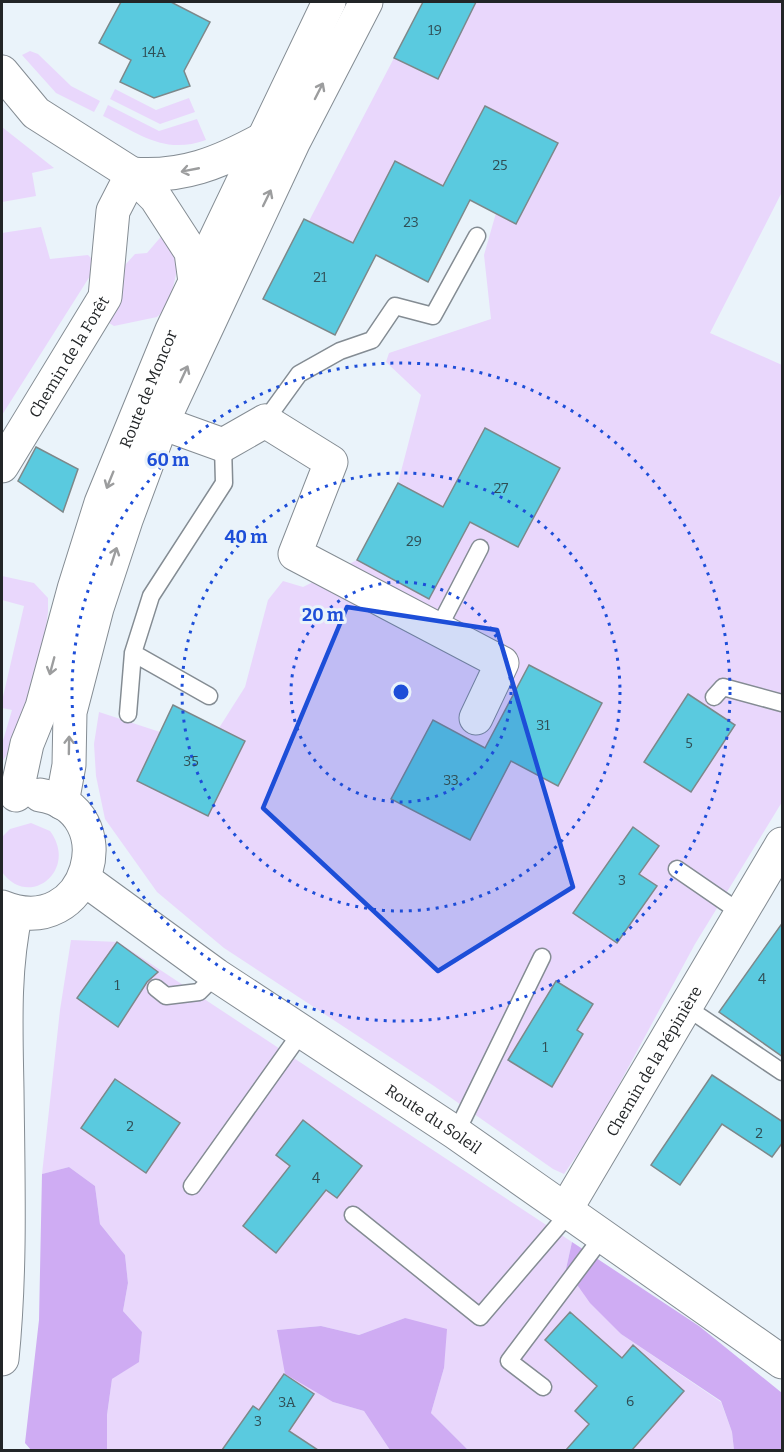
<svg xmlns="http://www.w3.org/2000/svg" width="784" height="1452" font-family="Bitter,serif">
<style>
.green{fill:#e9d7fc}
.forest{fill:#cfacf3}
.building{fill:#5acadf;stroke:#7d888a;stroke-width:1.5}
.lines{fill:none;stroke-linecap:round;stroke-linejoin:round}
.service-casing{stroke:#848c93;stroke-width:19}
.minor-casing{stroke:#848c93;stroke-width:35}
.secondary-casing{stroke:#848c93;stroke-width:35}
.service{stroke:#fff;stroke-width:16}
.minor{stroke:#fff;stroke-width:33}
.secondary{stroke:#fff;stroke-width:33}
.oneway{stroke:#9c9d9e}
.marked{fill:#1d4ed8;fill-opacity:0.2;stroke:#1d4ed8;stroke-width:4.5;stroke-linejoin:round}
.ring{fill:none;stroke:#1d4ed8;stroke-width:3;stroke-dasharray:3 6}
.labels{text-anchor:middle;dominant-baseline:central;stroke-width:6;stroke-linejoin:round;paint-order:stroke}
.number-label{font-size:14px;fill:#304e55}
.street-label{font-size:16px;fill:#222527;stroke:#eaf3fa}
.centre{fill:#1d4ed8;stroke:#eaf3fa;stroke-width:3}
.ring-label{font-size:18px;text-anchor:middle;font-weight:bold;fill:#1d4ed8;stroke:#eaf3fa;stroke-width:6;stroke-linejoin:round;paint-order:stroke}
</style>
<rect width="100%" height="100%" fill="#eaf3fa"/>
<!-- green -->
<path class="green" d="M476,2H782V192L710,333L782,365V802L695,944L596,1127L564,1174L553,1169L434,1086L224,948L157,892L105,819L96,776L94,744L99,712L160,732L173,705L219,728L245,687L268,600L283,581L303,587L357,560L429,598L470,522L518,547L560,468L485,428L443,507L398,483L421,395L386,362L389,353L491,319L484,255L496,213L517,223L557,144L485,106L443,186L395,161L353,243L309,221L394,58L437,79Z
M30,51L38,54L71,86L100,101L94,112L56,93L22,55Z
M115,89L156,110L189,98L195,112L160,124L110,99Z
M108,105L159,131L197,119L206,140C164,155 140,134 103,116Z
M2,127L54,168L32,173L36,196L2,202Z
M41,227L50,259L88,255L93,260L90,276L2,415V233Z
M165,232C170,241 176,253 177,263C177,278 169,308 157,317L114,326L109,323L108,315L125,265L135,254L147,253Z
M2,576L34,583L48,598V612C42,660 31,722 2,762V744L12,710L2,708V701L24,606L2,600Z
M31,823L50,831C79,870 29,910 2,872V837L10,829Z
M71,940L118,942L572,1242L566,1269L621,1334L721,1402L732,1432L734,1450H468L431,1413L444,1368L405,1318L359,1335L321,1326L277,1330L333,1402L364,1411L390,1450H107V1415L112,1379L139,1361L142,1332L123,1311L128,1283L125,1255L100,1224L95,1186L69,1167L42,1174L60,1010Z"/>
<!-- forest -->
<path class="forest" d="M69,1167L95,1186L100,1224L125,1255L128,1283L123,1311L142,1332L139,1362L112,1379L107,1415V1450H31L25,1443L39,1320L42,1174Z
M572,1242L699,1326L782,1393V1450H734L732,1432L721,1401L621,1334L590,1303L566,1269Z
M405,1318L447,1329L444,1368L431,1413L468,1450H390L364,1411L333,1402L285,1374L277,1330L321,1326L359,1335Z"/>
<!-- building -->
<path class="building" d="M121,2H171L210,22L184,71L190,86L154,98L120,82L131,60L99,43Z
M423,2H476L438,79L394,58Z
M485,106L558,143L516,224L470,200L428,282L376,255L335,335L263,299L304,219L353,243L395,161L443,186Z
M485,428L560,468L518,547L470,522L429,599L357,560L398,483L443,507Z
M36,447L78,469L63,512L18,481Z
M529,665L602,703L558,786L511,761L470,840L391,799L433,720L485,748Z
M688,694L735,725L691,792L644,762Z
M173,705L245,741L208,816L137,781Z
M633,827L659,846L639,874L657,886L617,943L573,913Z
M783,922V1057L719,1012Z
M117,942L158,972L147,982L118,1027L77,998Z
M556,981L593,1004L577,1030L583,1034L552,1087L508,1060Z
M712,1075L783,1122V1142L772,1157L722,1124L680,1185L651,1165Z
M115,1079L180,1123L146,1173L81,1128Z
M303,1120L362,1166L337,1198L326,1190L276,1253L243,1226L290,1166L276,1155Z
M570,1312L622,1358L633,1345L684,1391L632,1450H566L589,1424L575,1411L597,1386L545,1340Z
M284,1374L314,1394L289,1431L318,1450H222L253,1406L259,1410Z"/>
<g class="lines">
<defs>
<path id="service" d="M265,421L299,374L340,351L372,340L395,306L433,316L477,236
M438,629L480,548
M133,653L209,696
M714,697L723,687L782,703
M128,714L133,653L151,596L224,483L223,445
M677,869L741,913
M156,988L166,996L199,992L216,975
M686,1007L782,1072
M456,1133L542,957
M192,1186L303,1030
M353,1215L480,1317L570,1212
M543,1387L509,1361L603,1236"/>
<g id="minor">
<path d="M2,72L36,113L132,174L156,198L191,252L195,282"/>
<path d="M132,174C182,178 219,163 263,139"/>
<path d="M162,423L223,445L265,421L331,462L295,554L502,663L476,718"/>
<path id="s1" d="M2,466L105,297L113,211L132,174"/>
<path id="s2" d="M84,879L216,975L456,1133L782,1362"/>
<path id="s3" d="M566,1209L782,844"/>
</g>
<g id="secondary">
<path id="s4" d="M16,795L27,744L42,707L74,589L101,503L172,330L329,2"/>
<path d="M62,803L69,765L70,712L97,608L126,520L162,423L293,143L366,2"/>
<path d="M2,907C90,943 126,809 40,795"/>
<path d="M2,1359C11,1270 8,1179 7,1090C6,1031 3,970 16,912"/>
</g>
</defs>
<!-- service casing -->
<use href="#service" class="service-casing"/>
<!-- minor casing -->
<use href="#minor" class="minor-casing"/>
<!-- secondary casing -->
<use href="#secondary" class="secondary-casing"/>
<!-- service -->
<use href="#service" class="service"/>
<!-- minor -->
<use href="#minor" class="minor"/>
<!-- secondary -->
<use href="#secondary" class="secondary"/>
</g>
<!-- one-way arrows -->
<defs><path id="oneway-shaft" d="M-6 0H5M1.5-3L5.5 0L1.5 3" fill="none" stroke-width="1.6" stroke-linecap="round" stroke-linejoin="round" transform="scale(1.5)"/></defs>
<g class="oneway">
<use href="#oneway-shaft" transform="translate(319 91) rotate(-63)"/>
<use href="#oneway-shaft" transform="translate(190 170) rotate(169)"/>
<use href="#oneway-shaft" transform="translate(267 198) rotate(-64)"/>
<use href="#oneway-shaft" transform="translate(184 374) rotate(-65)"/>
<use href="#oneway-shaft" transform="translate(110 480) rotate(112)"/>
<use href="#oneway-shaft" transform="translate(114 556) rotate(-72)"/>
<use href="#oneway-shaft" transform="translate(52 666) rotate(105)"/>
<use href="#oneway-shaft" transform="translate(69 745) rotate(-89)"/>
</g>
<!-- marked area -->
<path class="marked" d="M347,607L497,630L573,887L438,971L263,808Z"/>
<!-- distance rings -->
<g class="ring">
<circle cx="401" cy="692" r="110"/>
<circle cx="401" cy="692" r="219"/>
<circle cx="401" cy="692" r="329"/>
</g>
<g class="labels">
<!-- number labels -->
<g class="number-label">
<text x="435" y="30">19</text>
<text x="154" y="52">14A</text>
<text x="500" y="165">25</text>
<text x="411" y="222">23</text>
<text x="320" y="277">21</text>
<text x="501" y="488">27</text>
<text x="414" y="541">29</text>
<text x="543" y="725">31</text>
<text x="689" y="743">5</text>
<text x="191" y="761">35</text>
<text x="451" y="780">33</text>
<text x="622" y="880">3</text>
<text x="762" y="979">4</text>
<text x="117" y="985">1</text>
<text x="545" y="1047">1</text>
<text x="130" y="1126">2</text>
<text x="759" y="1133">2</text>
<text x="316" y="1178">4</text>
<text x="630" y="1401">6</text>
<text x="287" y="1402">3A</text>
<text x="258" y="1421">3</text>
</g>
<!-- street labels -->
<g class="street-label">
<text stroke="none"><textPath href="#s1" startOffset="128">Chemin de la Forêt</textPath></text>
<text stroke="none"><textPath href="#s4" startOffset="428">Route de Moncor</textPath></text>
<text stroke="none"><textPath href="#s3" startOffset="172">Chemin de la Pépinière</textPath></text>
<text stroke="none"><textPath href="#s2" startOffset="424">Route du Soleil</textPath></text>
</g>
</g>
<circle cx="401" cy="692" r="9" class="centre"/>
<g class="ring-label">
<text x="168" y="466">60 m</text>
<text x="246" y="543">40 m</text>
<text x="323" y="621">20 m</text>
</g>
<!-- border -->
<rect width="784" height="1452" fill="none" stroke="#222527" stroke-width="6"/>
</svg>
